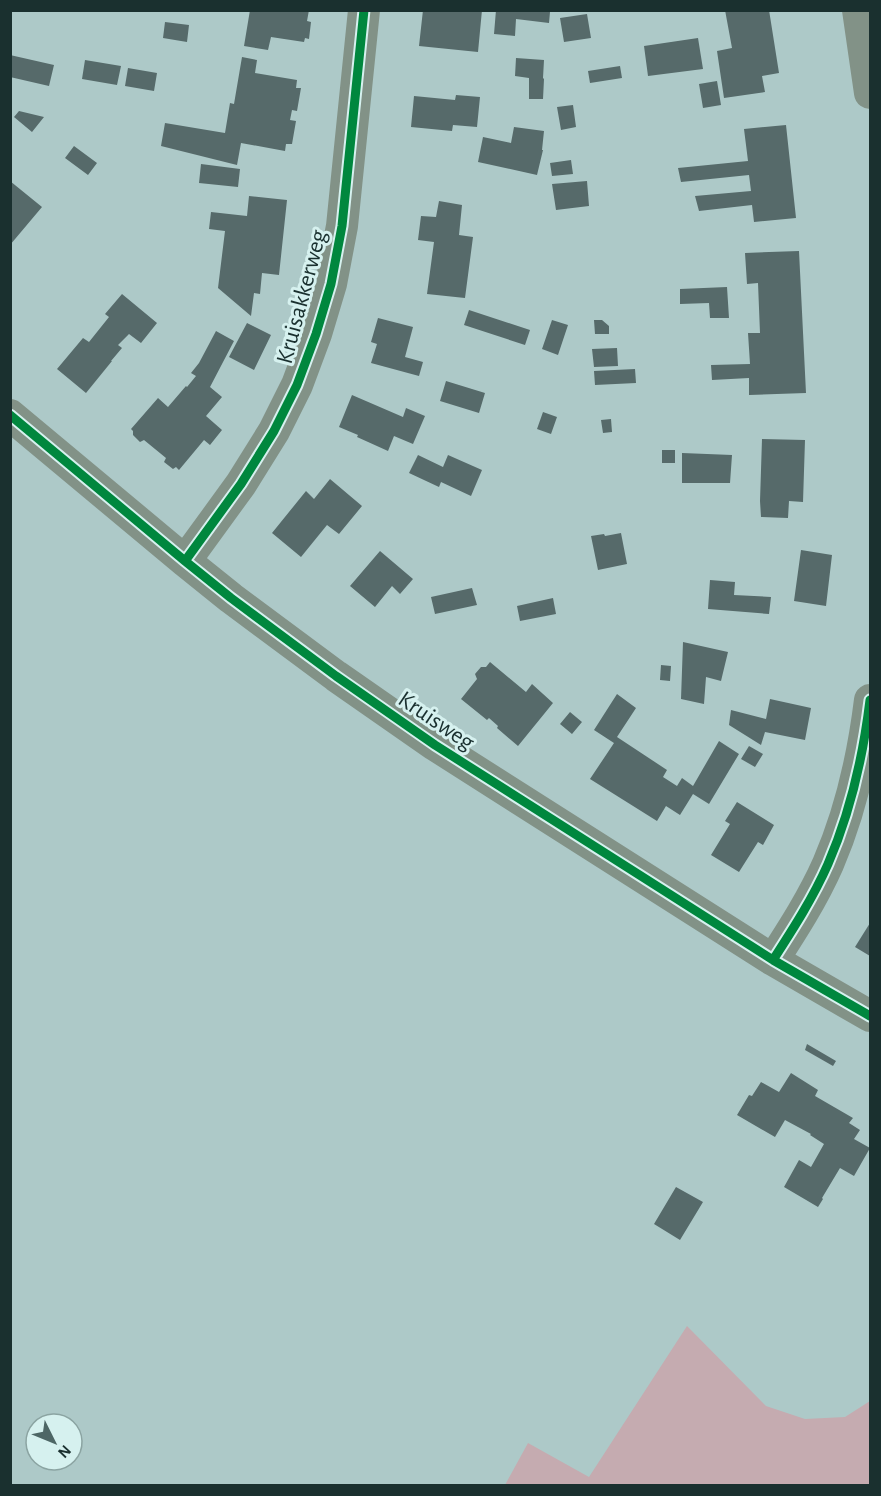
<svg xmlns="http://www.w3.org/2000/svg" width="881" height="1496" font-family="'Alegreya Sans',sans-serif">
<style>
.green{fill:#c5abb0}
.building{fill:#566a6a}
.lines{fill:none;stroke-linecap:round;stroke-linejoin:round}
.minor{stroke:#829287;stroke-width:32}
.cycleway-casing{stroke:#d6f1ef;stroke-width:13}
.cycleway{stroke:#00873e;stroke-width:9}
.labels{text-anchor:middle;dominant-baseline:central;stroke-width:6;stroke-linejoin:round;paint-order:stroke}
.street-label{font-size:24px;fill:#1a302f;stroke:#d6f1ef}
</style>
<rect width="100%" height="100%" fill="#adc9c8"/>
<!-- green -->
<path class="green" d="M687,1326L766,1406L805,1419L845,1417L870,1401V1485H505L528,1443L589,1477Z"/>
<!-- building -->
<path class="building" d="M250,10H309L307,21L311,22L309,39L305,38L304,42L271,37L268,50L244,46Z
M423,10H482L478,52L419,46Z
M496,10H528L550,12L549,23L516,19L515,36L494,34Z
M725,10H769L779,73L762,76L765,92L724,98L717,51L732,48Z
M587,14L591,38L564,42L560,18Z
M165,22L189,25L187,42L163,38Z
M698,38L703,69L648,76L644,46Z
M10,55L54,65L49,86L10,77Z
M242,57L257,60L255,73L297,80L296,88H301L297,111L292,110L290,120L296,121L292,144H286L285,151L241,143L237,165L161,146L165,123L225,133L230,103L234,104Z
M516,58L544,60L543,78L544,79L543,99H529V78L515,76Z
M85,60L121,66L117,85L82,79Z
M620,66L622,78L590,83L588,71Z
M128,68L157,73L154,91L125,86Z
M717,81L721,105L703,108L699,84Z
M456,95L480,97L477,127L453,125L452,131L411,127L414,96L455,100Z
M573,105L576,127L561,130L557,107Z
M19,111L44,117L32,132L14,117Z
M786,125L796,218L754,222L752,205L699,211L695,196L751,191L749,175L681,182L678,168L748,161L744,129Z
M514,127L544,131L542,150H543L537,175L478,162L483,137L511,143Z
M74,146L97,163L88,175L65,158Z
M571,160L573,174L552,176L550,163Z
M201,164L240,169L238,187L199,183Z
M10,181L42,207L10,245Z
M587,181L589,206L556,210L552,184Z
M249,196L287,200L279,275L262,273L260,294L254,293L251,316L218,288L225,231L209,229L211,212L247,216Z
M439,201L462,205L459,235L473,237L465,298L427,294L434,242L418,240L421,216L436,217Z
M799,251L806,393L749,395V378L712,380L711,365L750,364L748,333H760L758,283L747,284L745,253Z
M727,287L729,318H710L709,303L680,304V289Z
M122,294L157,323L141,343L129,334L118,345L122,348L111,361H112L86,393L57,369L83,338L89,342L109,317L105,314Z
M469,310L530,330L525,345L464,325Z
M378,318L413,327L405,357L423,362L419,376L371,363L377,344L371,342Z
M552,320L568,325L558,355L542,349Z
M594,320H602L609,326V334H595Z
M247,323L271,335L254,370L229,357Z
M216,331L234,341L210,387L222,397L206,416L222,430L210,445L204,440L179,470L176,467L173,469L164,462L166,458L144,440L140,442L133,435V431L131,429L158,398L168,407L186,386L187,387L196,376L191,373L199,363Z
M617,348L618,366L594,367L592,349Z
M635,369L636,383L595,385L594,371Z
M446,381L485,393L479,413L440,401Z
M352,395L403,417L406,408L425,416L413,444L394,436L388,451L357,437L358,435L339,427Z
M543,412L557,417L551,434L537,429Z
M611,419L612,432L603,433L601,420Z
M762,439L805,440L803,502L789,501L788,518L761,517L760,501Z
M662,450H675V463H662Z
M682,453L732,455L730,483H682Z
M418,455L443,467L448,455L482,470L471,496L441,482L439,487L409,473Z
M330,479L362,506L339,534L327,525L301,557L272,533L306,491L314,499Z
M621,533L627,564L598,570L591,536L604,534L605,536Z
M801,550L832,555L826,606L794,601Z
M380,551L413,579L400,594L392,586L375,607L350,586Z
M710,580L735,582L734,595L771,597L769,614L708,609Z
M472,588L477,605L435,614L431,597Z
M553,598L556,614L520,621L517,606Z
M683,642L728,652L721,681L706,677L704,704L681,699Z
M490,662L526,692L532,684L553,703L518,746L497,728L498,726L489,718L487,720L461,699L477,679L475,674L481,667H486Z
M661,665L671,666L670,681L660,680Z
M617,694L636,708L617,737L667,770L663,777L677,786L682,778L693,786L719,741L739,754L709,804L693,794L680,815L666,806L657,821L590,779L614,743L594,730Z
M770,699L811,708L805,740L765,732L761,745L729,725L731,710L766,719Z
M570,712L582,722L572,734L560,724Z
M749,746L763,754L755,767L741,759Z
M737,802L774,825L763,845L758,842L739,872L711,855L730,824L725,821Z
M870,923V956L855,947Z
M807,1044L836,1061L833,1066L805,1050Z
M791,1073L818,1090L815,1096L853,1118L849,1123L860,1130L854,1139L870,1148L854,1176L840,1168L822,1198L823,1199L818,1207L784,1187L799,1160L811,1167L824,1144L810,1135L811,1134L785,1120L775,1137L737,1115L749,1095L752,1096L761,1082L779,1092Z
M676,1187L703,1202L680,1240L654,1224Z"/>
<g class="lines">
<!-- minor -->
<path class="minor" d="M858,10L870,93
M10,415L185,561L231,598L336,676L435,745L773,960L870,1016
M185,561L241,484L274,431L297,385L316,334L331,284L342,226L364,10
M773,960C793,929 813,898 828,864C851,811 863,757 870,700"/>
<defs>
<path id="cycleway" d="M10,415L185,561L231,598L336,676L435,745L773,960L870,1016
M185,561L241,484L274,431L297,385L316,334L331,284L342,226L364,10
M773,960C793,929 813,898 828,864C851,811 863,757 870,700"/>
</defs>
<!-- cycleway casing -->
<use href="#cycleway" class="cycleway-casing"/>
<!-- cycleway -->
<use href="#cycleway" class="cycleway"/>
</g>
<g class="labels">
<!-- street labels -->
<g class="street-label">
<text transform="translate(302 297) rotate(-75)">Kruisakkerweg</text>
<text transform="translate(436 721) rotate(34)">Kruisweg</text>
</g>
</g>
<!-- border -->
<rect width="881" height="1496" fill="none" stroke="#1a302f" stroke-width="24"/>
<!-- north arrow -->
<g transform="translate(54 1442) rotate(133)"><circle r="28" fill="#d6f1ef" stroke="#8ba4a2" stroke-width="1.5"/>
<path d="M0-4.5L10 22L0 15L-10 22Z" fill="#4d6665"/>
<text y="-9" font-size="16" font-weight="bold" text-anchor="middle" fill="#1a302f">N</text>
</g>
</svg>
